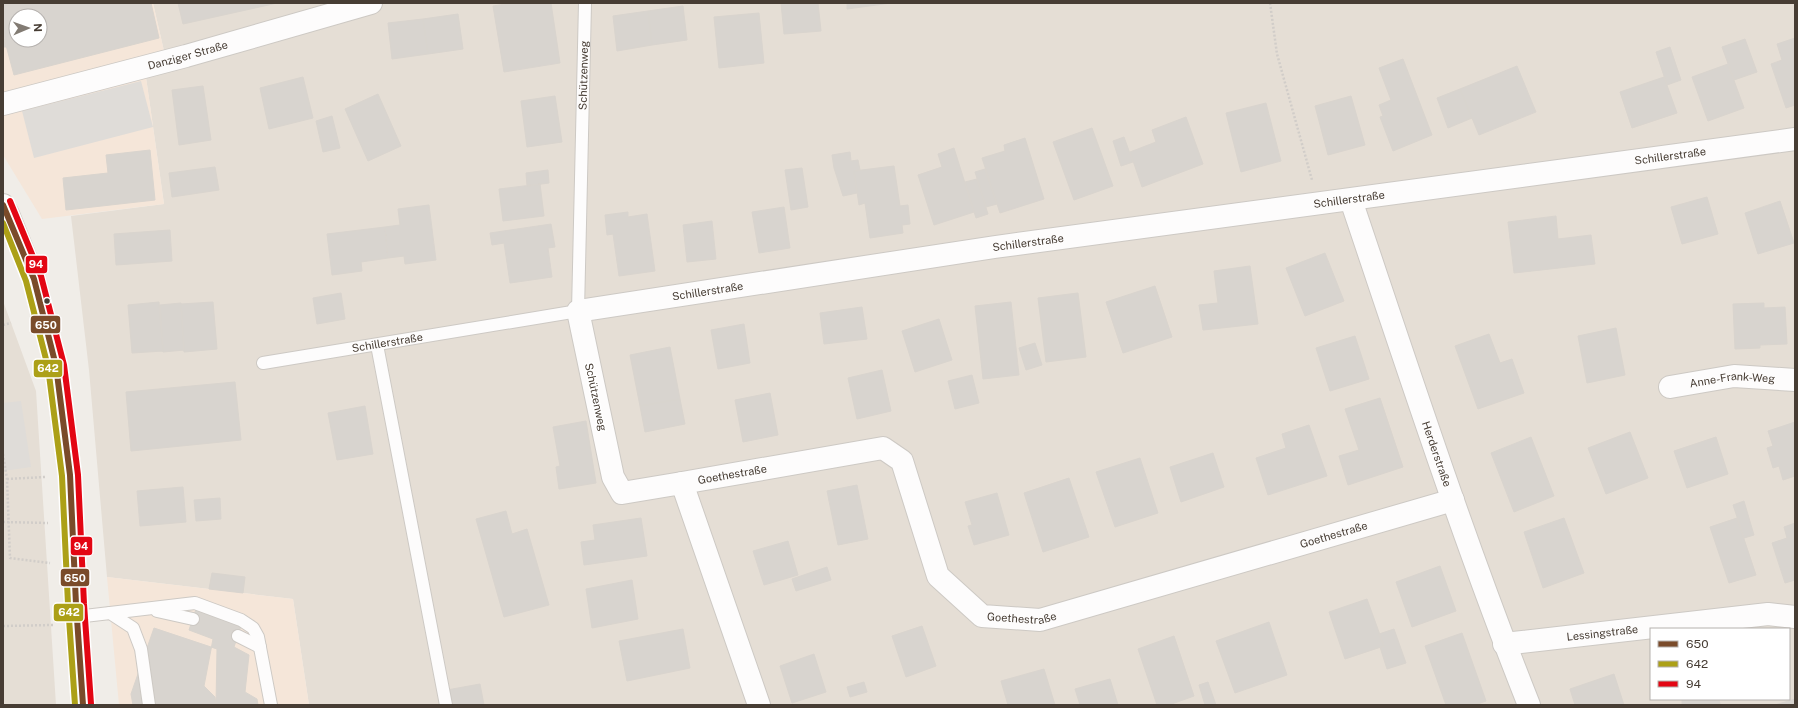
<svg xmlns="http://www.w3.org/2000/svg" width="1798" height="708" font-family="'Public Sans',sans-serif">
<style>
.residential{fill:#e5ded5;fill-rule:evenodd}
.commercial{fill:#f5e6d9;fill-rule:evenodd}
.parking{fill:#dfdcd8}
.building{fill:#d8d4cf;stroke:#d9d4ce;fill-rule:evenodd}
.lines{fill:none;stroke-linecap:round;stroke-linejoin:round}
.service-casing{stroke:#cdc9c4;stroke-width:14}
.minor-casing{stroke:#cdc9c4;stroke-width:24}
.tertiary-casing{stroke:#cdc9c4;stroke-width:24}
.path{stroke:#d1cdc9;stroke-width:2.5;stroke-dasharray:2 2;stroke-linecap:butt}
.service{stroke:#fdfcfc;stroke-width:12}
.minor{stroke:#fdfcfc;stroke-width:22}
.tertiary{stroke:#fdfcfc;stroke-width:22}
.bus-1-casing{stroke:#fff;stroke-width:9}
.bus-2-casing{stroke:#fff;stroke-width:9}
.bus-3-casing{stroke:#fff;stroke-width:9}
.bus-1{stroke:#7a4b2a;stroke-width:6}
.bus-2{stroke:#aca017;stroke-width:6}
.bus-3{stroke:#e30613;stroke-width:6}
.bus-dot{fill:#473d34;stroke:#fff;stroke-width:1.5}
.labels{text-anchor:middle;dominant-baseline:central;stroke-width:3;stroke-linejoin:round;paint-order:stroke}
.street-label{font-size:11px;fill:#473d34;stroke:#fff}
.line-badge{stroke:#fff;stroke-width:1.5}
.badge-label{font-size:11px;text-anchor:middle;font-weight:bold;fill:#fff}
</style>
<rect width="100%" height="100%" fill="#f0ede8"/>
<!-- residential -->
<path class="residential" d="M153,3H1795V705H309L293,599L107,577L89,370L71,216L164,204L143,56L164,51ZM1651,629H1789V699H1651Z
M3,301L36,391L56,705H3Z"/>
<!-- commercial -->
<path class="commercial" d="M3,3H153L164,51L143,56L164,204L42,219L3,155ZM16,16H40V40H16Z
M107,577L293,599L309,705H119Z"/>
<!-- parking -->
<path class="parking" d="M141,81L153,127L34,158L22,111Z
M21,401L31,467L3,471V403Z"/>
<!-- building -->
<path class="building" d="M3,3H151L159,38L14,75L3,34ZM16,16H40V40H16Z
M178,3H254L255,8L183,24Z
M254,3H277L255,8Z
M512,3H551L560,63L504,72L493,6Z
M781,3H818L821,31L784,34Z
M847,3H891L847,9Z
M683,6L687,40L652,45L648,11Z
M648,11L652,45L617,51L613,16Z
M759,13L764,63L719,68L714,17Z
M458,14L463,49L428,54L423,19Z
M423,19L428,54L392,59L388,23Z
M3,34H4L7,47H3Z
M1795,38V105L1786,108L1771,64L1782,60L1777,44Z
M1745,39L1757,72L1734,80L1722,47Z
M1670,47L1681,80L1667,85L1656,52Z
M1403,59L1432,135L1393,151L1380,117L1383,116L1379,105L1391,100L1379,68Z
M1728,64L1744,108L1708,121L1692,77Z
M1517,66L1536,112L1479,135L1460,89Z
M303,77L313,118L269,129L260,88Z
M1664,77L1677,113L1632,128L1620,92Z
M203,86L211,140L179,145L172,90Z
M1460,89L1472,118L1448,128L1437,98Z
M378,94L401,146L368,161L345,109Z
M555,96L562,142L527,147L521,101Z
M1351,96L1365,145L1328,155L1315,106Z
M1266,103L1281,161L1241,172L1226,113Z
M332,116L340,148L323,152L316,121Z
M1186,117L1203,164L1142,187L1130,152L1156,142L1152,130Z
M1092,128L1113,186L1074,200L1053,142Z
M1124,137L1133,162L1121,166L1113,141Z
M1025,138L1044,199L1000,213L982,158L1005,151L1004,145Z
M954,148L974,212L934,225L918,175L942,167L938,154Z
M150,150L155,200L66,210L63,178L108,173L106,155Z
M850,152L851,161L858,160L860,170L854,171L857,193L843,196L834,168L832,155Z
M894,166L900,206L908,205L910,224L902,225L903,233L870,238L865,203L859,205L854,171Z
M215,167L219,190L172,197L169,173Z
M802,168L808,207L791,210L785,170Z
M985,169L997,204L986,207L975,172Z
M548,170L549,183L527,186L526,173Z
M977,179L988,214L976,218L965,182Z
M540,184L544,216L503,221L499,189Z
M1707,197L1718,234L1682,244L1671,207Z
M1780,201L1794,243L1758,254L1745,213Z
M429,205L436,260L405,264L404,256L388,258L385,227L400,225L398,209Z
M784,207L790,248L759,253L752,212Z
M628,212V217L647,214L655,271L619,276L613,234L607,235L605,215Z
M1556,216L1558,239L1591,235L1595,264L1514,273L1508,222Z
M712,221L716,259L687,262L683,225Z
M551,224L555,247L548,248L552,277L510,283L504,243L492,245L490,233Z
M385,227L388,258L361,262L362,271L332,275L327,234Z
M170,230L172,261L116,265L114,234Z
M1325,253L1344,301L1305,316L1286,268Z
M1250,266L1258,324L1203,330L1199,305L1218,303L1214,271Z
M1155,286L1172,337L1123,353L1106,302Z
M341,293L345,319L317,324L313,298Z
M1078,293L1086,357L1046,362L1038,298Z
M159,302L163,351L132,353L128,305Z
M213,302L217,349L184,352L181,304Z
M1011,302L1019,375L983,379L975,306Z
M181,303L184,350L163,352L160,305Z
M1764,303V308L1785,307L1787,344L1760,345V348L1735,349L1733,304Z
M862,307L867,339L824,344L820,313Z
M939,319L952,360L915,372L902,331Z
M744,324L750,363L718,369L711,330Z
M1616,328L1625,375L1587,383L1578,336Z
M1489,334L1500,363L1512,359L1524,393L1478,409L1455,346Z
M1355,336L1369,379L1330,391L1316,348Z
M1035,343L1042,365L1026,370L1019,348Z
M670,347L680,399L640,406L630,355Z
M882,370L891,411L857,419L848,378Z
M972,375L979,403L955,409L948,381Z
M235,382L241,440L131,451L126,392Z
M770,393L778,435L743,442L735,400Z
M1380,398L1403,467L1348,485L1339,456L1359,450L1345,409Z
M680,399L685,424L645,432L640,406Z
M365,406L373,454L337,460L328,413Z
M586,421L596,483L559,489L556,467L560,466L553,427Z
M1795,422V476L1783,480L1779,466L1773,468L1767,448L1773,446L1768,431Z
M1309,425L1327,476L1268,495L1256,458L1286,448L1282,434Z
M1630,432L1648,478L1606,494L1588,448Z
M1531,437L1554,496L1514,512L1491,453Z
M1716,437L1728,474L1687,488L1674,451Z
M1213,453L1224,487L1181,502L1170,467Z
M1140,458L1158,513L1115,527L1096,472Z
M1069,478L1089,537L1043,552L1024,493Z
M857,485L868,539L838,545L827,491Z
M183,487L186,522L140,526L137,491Z
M997,493L1009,535L974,545L968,526L972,525L965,502Z
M220,498L221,519L196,521L194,500Z
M1744,501L1754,535L1744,538L1733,505Z
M506,511L512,534L527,529L549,605L504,617L476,519Z
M641,518L647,556L584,565L581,542L595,540L593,525Z
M1564,518L1584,573L1543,588L1524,532Z
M1737,518L1756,575L1729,583L1710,527Z
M1795,523V580L1785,583L1772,543L1787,538L1784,527Z
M788,541L798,575L764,585L753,551Z
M1440,566L1456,611L1412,627L1396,582Z
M827,567L831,580L796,591L792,579Z
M212,573L245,577L243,593L209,589Z
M632,580L638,619L592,628L586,589Z
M1367,599L1384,646L1345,659L1329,612Z
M196,609L241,626L234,647L249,655L245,692L257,699L258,705H216L215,697L204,686L213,639L189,630Z
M1269,622L1287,675L1235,693L1216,641Z
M922,626L936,666L906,677L892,636Z
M154,628L217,649L216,705H133L131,694Z
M683,629L690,668L627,681L619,641Z
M1394,629L1406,663L1387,669L1380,647L1384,646L1379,634Z
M1462,633L1486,701L1475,705H1446L1425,646Z
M1174,636L1194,696L1169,705H1157L1138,649Z
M814,654L826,692L792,703L780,666Z
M1044,669L1055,705H1008L1001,681Z
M1614,674L1624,705H1575L1570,689Z
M1110,679L1118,705H1080L1075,689Z
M864,682L867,692L850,697L847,687Z
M1208,682L1216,705H1205L1199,685Z
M480,684L484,705H450L447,690Z
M1682,699H1719L1720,704L1682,705Z
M1795,699V705H1775Z"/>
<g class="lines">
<defs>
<g id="service">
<path d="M377,345L446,705"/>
<path id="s1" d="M263,363L578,311L585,3"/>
<path d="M157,611L193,619"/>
<path d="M110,613L195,603L241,620L253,628L258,637L271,705"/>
<path d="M76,617L110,613L133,628L141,649L149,705"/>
<path d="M238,636L260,647"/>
</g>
<g id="minor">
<path id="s2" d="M3,104L186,56L371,3"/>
<path id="s3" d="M1351,200C1408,369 1463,539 1529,705"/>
<path id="s4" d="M1670,387L1734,376L1795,380"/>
<path id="s5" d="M682,483L883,448L902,461L938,576L982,616L1040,620L1453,500"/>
<path id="s6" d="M1504,644L1768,614L1795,617"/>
<path id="s7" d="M759,705L682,483L622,493L613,477L578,311L995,247L1795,139"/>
</g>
<path id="tertiary" d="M3,205L8,214L34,279L56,366L70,475L76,604L83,705"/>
</defs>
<!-- service casing -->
<use href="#service" class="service-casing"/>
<!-- minor casing -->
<use href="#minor" class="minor-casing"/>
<!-- tertiary casing -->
<use href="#tertiary" class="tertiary-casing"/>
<!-- path -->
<path class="path" d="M1270,3L1277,54L1312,180
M3,325L11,323
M3,454L7,479L10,558L50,563
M7,479L45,477
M3,522L48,523
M3,626L53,625"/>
<!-- service -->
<use href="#service" class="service"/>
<!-- minor -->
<use href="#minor" class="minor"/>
<!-- tertiary -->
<use href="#tertiary" class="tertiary"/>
<defs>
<path id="bus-1" d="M3,205L34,279L56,366L70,475L76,604L83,705"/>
<path id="bus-2" d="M3,223L26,281L48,367L62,476L68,604L75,705"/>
<path id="bus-3" d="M10,201L41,276L64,365L78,475L84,604L91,704"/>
</defs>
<!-- bus-1 casing -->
<use href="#bus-1" class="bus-1-casing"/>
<!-- bus-2 casing -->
<use href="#bus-2" class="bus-2-casing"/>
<!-- bus-3 casing -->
<use href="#bus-3" class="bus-3-casing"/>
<!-- bus-1 -->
<use href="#bus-1" class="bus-1"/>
<!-- bus-2 -->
<use href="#bus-2" class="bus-2"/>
<!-- bus-3 -->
<use href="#bus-3" class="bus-3"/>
</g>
<!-- markers -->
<circle class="bus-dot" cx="47" cy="301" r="3.5"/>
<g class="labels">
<!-- street labels -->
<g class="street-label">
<text stroke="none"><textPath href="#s2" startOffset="191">Danziger Straße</textPath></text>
<text stroke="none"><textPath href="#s1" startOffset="555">Schützenweg</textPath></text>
<text stroke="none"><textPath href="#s7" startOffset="1587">Schillerstraße</textPath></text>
<text stroke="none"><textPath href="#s7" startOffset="1263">Schillerstraße</textPath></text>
<text stroke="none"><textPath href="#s7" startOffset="939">Schillerstraße</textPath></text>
<text stroke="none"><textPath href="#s7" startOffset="615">Schillerstraße</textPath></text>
<text stroke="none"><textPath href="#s1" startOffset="126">Schillerstraße</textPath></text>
<text stroke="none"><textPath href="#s4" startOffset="63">Anne-Frank-Weg</textPath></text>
<text transform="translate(596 397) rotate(78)">Schützenweg</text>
<text stroke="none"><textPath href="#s3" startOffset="268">Herderstraße</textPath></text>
<text stroke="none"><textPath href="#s5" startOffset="51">Goethestraße</textPath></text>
<text stroke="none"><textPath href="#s5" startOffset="771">Goethestraße</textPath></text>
<text stroke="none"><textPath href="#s5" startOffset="447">Goethestraße</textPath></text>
<text stroke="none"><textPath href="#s6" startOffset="99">Lessingstraße</textPath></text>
</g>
</g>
<g class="line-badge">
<rect x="25" y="255" width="23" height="19" rx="4" fill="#e30613"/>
<rect x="30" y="315" width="31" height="19" rx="4" fill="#7a4b2a"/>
<rect x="33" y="359" width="30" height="19" rx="4" fill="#aca017"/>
<rect x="70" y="536" width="23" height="20" rx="4" fill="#e30613"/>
<rect x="60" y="568" width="30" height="19" rx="4" fill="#7a4b2a"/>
<rect x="53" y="603" width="31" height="19" rx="4" fill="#aca017"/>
</g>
<g class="badge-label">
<text x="36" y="268">94</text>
<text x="46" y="329">650</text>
<text x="48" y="372">642</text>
<text x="81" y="550">94</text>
<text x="75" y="582">650</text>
<text x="69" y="616">642</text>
</g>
<!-- border -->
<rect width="1798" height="708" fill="none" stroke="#473d34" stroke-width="8"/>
<!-- legend -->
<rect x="1650" y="628" width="140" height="72" fill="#ffffff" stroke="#b5b1ae"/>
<rect x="1658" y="641" width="20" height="6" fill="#7a4b2a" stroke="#b5b1ae"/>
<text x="1686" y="648" font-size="12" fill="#473d34">650</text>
<rect x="1658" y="661" width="20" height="6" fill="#aca017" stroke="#b5b1ae"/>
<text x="1686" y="668" font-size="12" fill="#473d34">642</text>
<rect x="1658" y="681" width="20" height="6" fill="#e30613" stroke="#b5b1ae"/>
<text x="1686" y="688" font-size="12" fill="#473d34">94</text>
<!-- north arrow -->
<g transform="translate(28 28) rotate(88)"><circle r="19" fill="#ffffff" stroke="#b5b1ae"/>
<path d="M0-3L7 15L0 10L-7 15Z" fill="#827b73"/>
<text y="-6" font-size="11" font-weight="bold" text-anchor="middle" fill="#473d34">N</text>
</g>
</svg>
